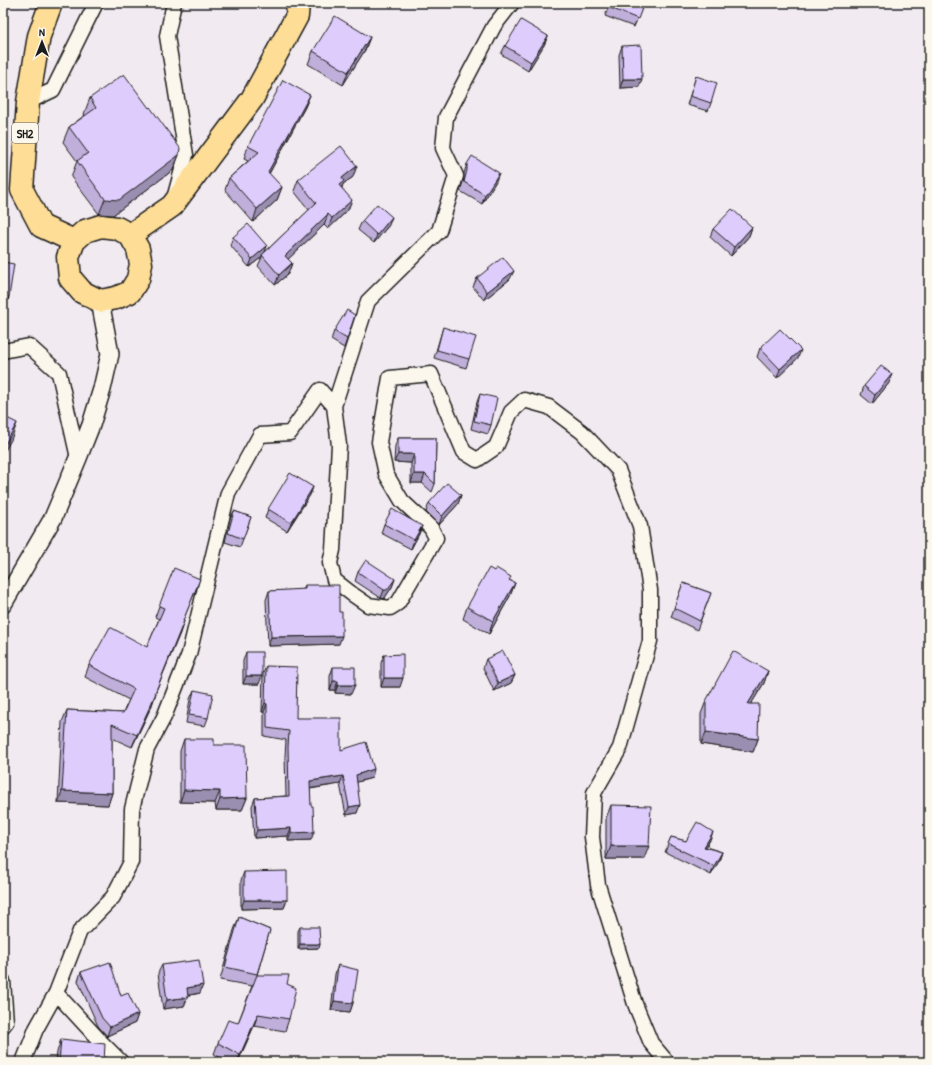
<svg xmlns="http://www.w3.org/2000/svg" width="932" height="1065" font-family="'Patrick Hand',sans-serif">
<style>
.lines{fill:none;stroke-linecap:round;stroke-linejoin:round}
.minor-casing{stroke:#1c1c1c;stroke-width:17}
.tertiary-casing{stroke:#1c1c1c;stroke-width:20}
.primary-casing{stroke:#1c1c1c;stroke-width:25}
.minor{stroke:#fbf7ec;stroke-width:14}
.tertiary{stroke:#fbf7ec;stroke-width:17}
.primary{stroke:#fedd96;stroke-width:22}
.wall{fill:#bfafda;stroke:#1c1c1c}
.shaded-wall{fill:#9b8fb1;stroke:#1c1c1c}
.building{fill:#deccfd;stroke:#1c1c1c}
.labels{text-anchor:middle;dominant-baseline:central;stroke-width:3;stroke-linejoin:round;paint-order:stroke}
.shield{fill:#fbf7ec;stroke:#5f5e5a;stroke-width:1}
.shield-label{font-size:12px;font-weight:bold;fill:#1c1c1c}
</style>
<rect width="100%" height="100%" fill="#f2eaf1"/>
<filter id="ink" filterUnits="userSpaceOnUse"><feTurbulence type="fractalNoise" baseFrequency=".025" numOctaves="2"/><feDisplacementMap in="SourceGraphic" scale="8" xChannelSelector="R" yChannelSelector="G"/><feConvolveMatrix kernelMatrix="1 2 1 2 8 2 1 2 1" color-interpolation-filters="sRGB"/></filter>
<g filter="url(#ink)">
<g class="lines">
<defs>
<path id="minor" d="M174,3L167,36L186,155L175,195
M28,102L53,90L96,3
M3,351L29,346L59,373L78,458
M334,406L368,301L439,231L456,176L443,148L446,117L494,26L512,3
M3,981L6,1022L3,1026
M56,993L102,1043L121,1062
M23,1062L36,1029L56,993L80,931L113,897L131,862L132,809L147,749L164,717L189,654L228,493L260,435L290,433L320,390L334,406L339,445L333,550L330,563L334,580L352,594L368,605L390,608L398,603L436,538L431,528L402,501L386,474L379,442L390,378L431,374L464,452L477,460L496,447L511,412L524,400L549,407L582,432L618,470L640,526L650,590V641L620,748L594,793L592,837L598,885L635,1004L651,1043L667,1062"/>
<path id="tertiary" d="M3,604L53,518L78,458L91,425L102,389L110,354L100,301"/>
<path id="primary" d="M51,3L39,36L28,102L22,190L41,226L74,241
M101,226L117,228L130,235L138,249L141,264L138,279L130,292L116,298L100,301L82,292L70,278L68,257L74,241L85,231Z
M130,235L172,206L252,99L297,16L298,3"/>
</defs>
<!-- minor casing -->
<use href="#minor" class="minor-casing"/>
<!-- tertiary casing -->
<use href="#tertiary" class="tertiary-casing"/>
<!-- primary casing -->
<use href="#primary" class="primary-casing"/>
<!-- minor -->
<use href="#minor" class="minor"/>
<!-- tertiary -->
<use href="#tertiary" class="tertiary"/>
<!-- primary -->
<use href="#primary" class="primary"/>
</g>
<!-- wall -->
<path class="wall" d="M610,3H644L634,27L605,16Z
M548,36L544,45L528,71L501,54L505,46Z
M370,37L365,50L343,85L308,64L313,51Z
M622,46L639,87L620,88L619,55Z
M696,76L711,103L708,111L687,105Z
M310,95L305,107L269,174L282,187L277,200L253,222L225,190L229,178L248,161L244,159L248,146Z
M90,98L179,155L173,170L113,215L99,214L71,177L77,161L63,142L69,127L85,115L84,114Z
M467,164L496,181L482,204L460,191L464,179V173Z
M353,177L343,184L342,188L348,210L328,229L324,225L288,259L292,263L288,274L275,285L258,266L262,257L249,267L230,245L233,237L267,246L264,253L309,210L294,191L298,180Z
M362,221L389,225L374,243L358,230Z
M752,227L749,236L731,256L710,237L713,229Z
M477,278L510,279L484,300L473,287Z
M355,315L344,348L331,340L334,331Z
M443,327L469,359L466,368L434,358Z
M760,348L798,358L777,378L757,357Z
M889,383L872,404L861,395L864,386Z
M480,394L491,425L488,434L471,429L477,402Z
M398,438H436L435,484L432,492L422,483H411V463L394,462L395,446Z
M313,487L310,495L287,531L265,518L268,509Z
M461,495L458,504L439,525L426,512L429,503Z
M234,511L251,517L240,547L225,542L230,519Z
M384,524L422,526L419,534L411,549L381,533Z
M358,572L395,579L392,587L384,599L381,598L355,581Z
M200,579L183,621H184L180,633L155,693H156L152,705L132,747L112,738V793L108,805L58,803L62,722L67,710L123,713L129,700L85,677L89,665L147,647L159,619L155,617L159,606Z
M509,580L515,583L510,596L489,634L463,619L467,607Z
M683,583L711,593L697,630L671,617Z
M305,585L339,644L268,646L266,600L269,591L303,590Z
M246,652L259,684H243V661Z
M384,655L400,687H381V663Z
M486,659L515,675L511,683L494,691L483,668Z
M266,666L296,718L341,750L372,778L357,782V813L346,815L340,784L310,789L311,840L288,841V836L254,838L252,806L255,798L286,796L285,756L286,740L264,736V712H262L263,674Z
M333,667L351,694L335,693V690H330V676Z
M768,671L764,683L751,704L758,739L753,752L701,744V714L706,701Z
M194,690L208,718L205,726L186,723L190,699Z
M184,739L214,745L247,798L242,810H216L215,803L180,802V751Z
M611,805L644,859H606V818Z
M671,837L686,841L710,840L706,847L722,852L719,861L711,875L665,852Z
M244,872L287,900L284,908L241,909V880Z
M239,917L270,930L257,975L287,984L289,1019L285,1031L254,1026L238,1062H228L214,1054L218,1043L238,1023L252,986L220,980L234,930Z
M300,927L320,944L319,948L298,949V931Z
M162,965L200,993L187,996L188,997L184,1006L163,1009L158,973Z
M338,965L353,1003L350,1012L331,1010L335,974Z
M81,972L121,996L138,1014L135,1023L107,1036L98,1026L78,981Z
M61,1039L104,1062H56L57,1052Z"/>
<!-- shaded-wall -->
<path class="shaded-wall" d="M548,36L544,45L528,71L531,62Z
M370,37L365,50L343,85L348,72Z
M623,79H642L639,87L620,88Z
M310,95L305,107L263,185L268,172Z
M179,155L173,170L113,215L99,214L105,199Z
M357,166L353,177L343,184L340,192L335,196L342,178Z
M499,173L496,181L482,204L485,195Z
M282,187L277,200L253,222L257,209Z
M352,200L348,210L328,229L332,218Z
M328,214L324,225L281,266L285,256Z
M392,217L389,225L374,243L377,235Z
M752,227L749,236L731,256L734,247Z
M267,246L264,255H262V257L249,267L252,259Z
M292,263L288,274L275,285L279,275Z
M514,271L510,279L484,300L487,292Z
M4,297H9L4,310H3V300Z
M801,350L798,358L777,378L780,369Z
M892,374L889,383L872,404L875,395Z
M17,423L11,440L3,454V448Z
M398,454H414L411,463L394,462Z
M414,474H425L422,483H411Z
M313,487L310,495L287,531L291,523Z
M461,495L458,504L439,525L442,516Z
M422,526L419,534L411,549L414,540Z
M395,579L392,587L384,599L381,598L384,590Z
M515,583L510,596L489,634L493,621Z
M184,621L180,633L150,705L155,693Z
M342,636L339,644L268,646L271,637Z
M768,671L764,683L744,716L748,704Z
M515,675L511,683L494,691L498,683Z
M246,676H262L259,684H243Z
M384,678H403L400,687H381Z
M333,681H338L335,690H330Z
M338,685H355L351,694L335,693Z
M156,693L152,705L132,747L137,735Z
M265,703L267,704L264,712H262Z
M706,732L758,739L753,752L701,744Z
M374,769L372,778L353,783L356,775Z
M343,776L340,784L307,789L310,781Z
M184,790L220,791L215,803L180,802Z
M62,791L112,793L108,805L58,803Z
M247,798L242,810H216L220,799Z
M360,805L357,813L346,815L349,807Z
M291,828L288,836L254,838L257,830Z
M314,832L311,840L288,841L291,833Z
M713,832L710,840L701,855L704,847Z
M611,846H649L644,859H606Z
M722,852L719,861L711,875L714,866Z
M244,900H287L284,908L241,909Z
M300,944H320L319,948L298,949Z
M203,985L200,993L184,996L187,988Z
M188,997L184,1006L163,1009L167,1000Z
M334,1001L353,1003L350,1012L331,1010Z
M138,1014L135,1023L107,1036L110,1027Z
M258,1014L254,1026L237,1062L240,1055Z"/>
<!-- building -->
<path class="building" d="M610,3H644L638,19L608,7Z
M335,16L370,37L348,72L313,51Z
M521,20L548,36L531,62L505,46Z
M641,45L642,79H623L622,46Z
M124,74L149,108L150,107L180,148L179,155L119,200L105,199L77,161L88,153L69,127L96,108L90,98Z
M696,76L717,83L711,103L690,96Z
M283,80L310,95L268,172L282,187L257,209L229,178L259,152L248,146Z
M341,146L357,166L342,178L344,181L339,185L352,200L332,218L328,214L285,256L292,263L279,275L262,255L316,203L298,180Z
M472,156L499,173L485,195L464,182L467,170V164Z
M377,204L392,217L377,235L362,221Z
M732,209L752,227L734,247L713,229Z
M248,224L267,246L252,259L233,237Z
M503,257L514,271L487,292L477,278Z
M3,262L14,264L9,297H4L3,303Z
M347,310L355,315L347,339L334,331Z
M443,327L476,337L469,359L437,350Z
M780,329L801,350L780,369L760,348Z
M881,366L892,374L875,395L864,386Z
M480,394L497,398L491,425L474,421Z
M3,416L17,423L3,448Z
M398,438H436L435,484L425,474H414V454H398Z
M290,473L313,487L291,523L268,509Z
M447,483L461,495L442,516L429,503Z
M392,509L422,526L414,540L384,524Z
M234,511L251,517L243,539L228,533Z
M366,560L395,579L387,590H384L358,572Z
M174,568L200,579L183,621H184L155,693H156L137,735L112,724V793L62,791L67,710L123,713L134,689L89,665L110,627L147,647L164,608L159,606Z
M489,568L494,571L496,568L511,577L509,580L515,583L493,621L467,607Z
M683,583L711,593L700,621L674,608Z
M305,585H339V612H342V636L271,637L269,591L305,589Z
M503,651L515,675L498,683L486,659Z
M733,651L768,671L748,704H759L758,739L706,732V701Z
M246,652H262V676H246Z
M403,654V678H384V655Z
M266,666L297,667L296,718H341V750L366,742L374,769L356,775L360,805L349,807L343,776L310,781L311,806H313L314,832L291,833V828L257,830L255,798L289,796L288,747L289,731L267,728V704L265,703Z
M333,667H355V685H338V681H333Z
M194,690L213,694L208,718L189,715Z
M184,739H214V745H246L247,798L220,799V791L184,790Z
M611,805L651,806L649,846H611Z
M697,822L713,832L704,847L722,852L714,866L668,844L671,837L686,841Z
M287,871V900H244V872Z
M239,917L270,930L257,974L225,967Z
M300,927H319L320,944H300Z
M199,960L203,985L187,988L188,997L167,1000L162,965Z
M110,962L121,996L128,993L138,1014L110,1027L102,1018L81,972Z
M338,965L358,970L353,1003L334,1001Z
M257,975H289L287,984L296,988L289,1019L258,1014L240,1055L218,1043L228,1020L238,1023Z
M61,1039L105,1044L104,1062H59Z"/>
</g>
<g class="labels">
<!-- shield labels -->
<rect class="shield" x="12" y="123" width="26" height="20" rx="3"/>
<g class="shield-label">
<text x="25" y="133">SH2</text>
</g>
</g>
<!-- margin -->
<rect width="932" height="1065" fill="none" stroke="#fbf7ec" stroke-width="16"/>
<rect x="8" y="8" width="916" height="1049" fill="none" stroke="#1c1c1c" stroke-width="1.5" filter="url(#ink)"/>
<!-- north arrow -->
<g transform="translate(42 42)" stroke="#fbf7ec" stroke-width="3" paint-order="stroke">
<path d="M0-3L7 15L0 10L-7 15Z" fill="#1c1c1c"/>
<text y="-6" font-size="11" font-weight="bold" text-anchor="middle" fill="#1c1c1c">N</text>
</g>
</svg>
